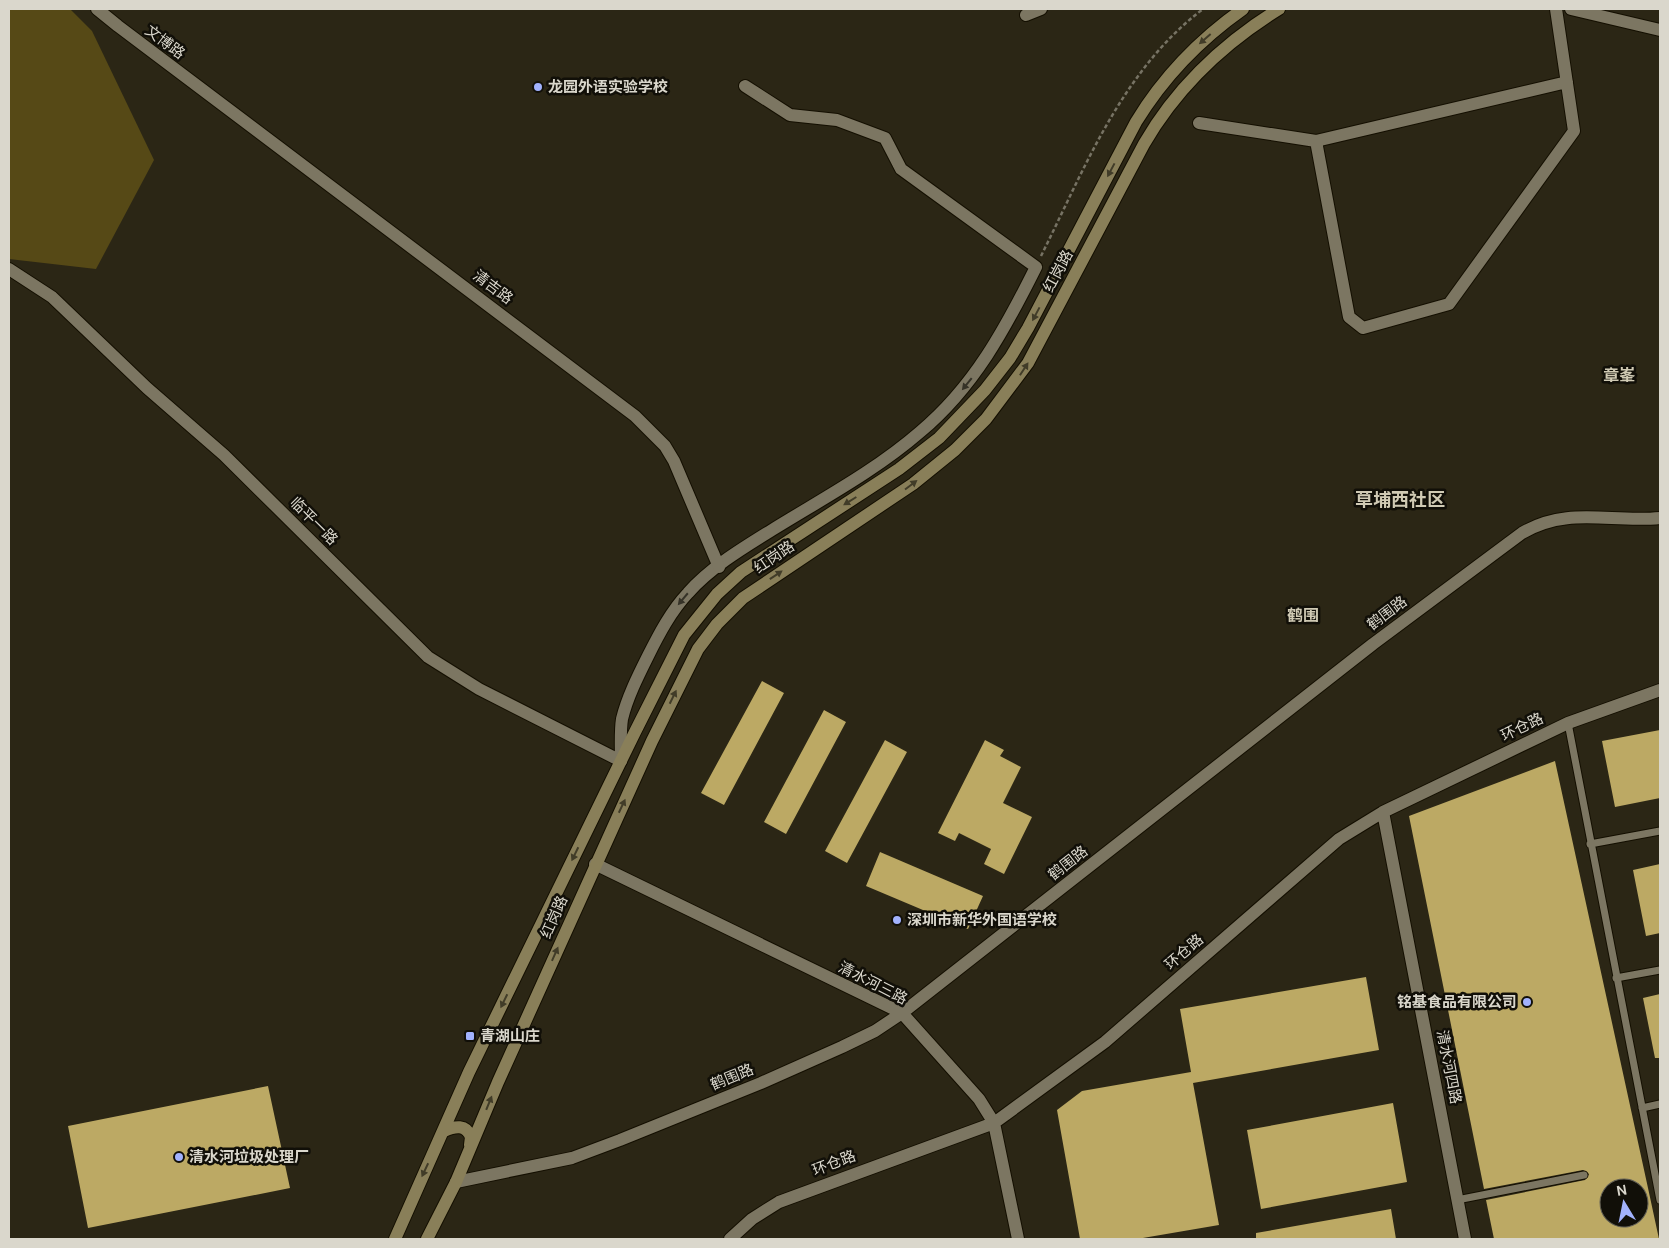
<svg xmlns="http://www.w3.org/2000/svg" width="1669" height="1248" font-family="'DM Sans','Noto Sans SC',sans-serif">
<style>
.green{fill:#564916}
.building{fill:#bca964;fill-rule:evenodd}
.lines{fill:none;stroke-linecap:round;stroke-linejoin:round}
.service-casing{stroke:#140f01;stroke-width:9}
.minor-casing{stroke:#140f01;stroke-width:14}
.tertiary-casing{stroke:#140f01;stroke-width:14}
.secondary-casing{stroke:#140f01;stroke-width:14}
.path{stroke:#777364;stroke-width:2.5;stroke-dasharray:4 2.5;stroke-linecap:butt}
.service{stroke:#7c7662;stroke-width:7}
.minor{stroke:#7c7662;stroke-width:12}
.tertiary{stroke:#7c7662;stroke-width:12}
.secondary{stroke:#897f59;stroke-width:12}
.oneway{fill:#413c28}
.oneway2{fill:#363328}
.poi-dot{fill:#a2b2fd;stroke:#110f08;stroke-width:2}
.labels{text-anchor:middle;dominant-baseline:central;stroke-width:5;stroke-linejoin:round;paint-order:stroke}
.street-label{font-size:15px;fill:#dad7cc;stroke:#110f08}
.poi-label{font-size:15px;font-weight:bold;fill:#dad7cc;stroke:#110f08;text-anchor:start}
.neighbourhood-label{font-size:16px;font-weight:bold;fill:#d0cab4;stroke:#110f08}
.quarter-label{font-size:18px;font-weight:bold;fill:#d0cab4;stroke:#110f08}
</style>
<rect width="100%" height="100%" fill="#2b2615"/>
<!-- green -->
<path class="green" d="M9,9H70L92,31L154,160L96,269L9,259Z"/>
<!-- building -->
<path class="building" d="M762,681L784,693L724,805L701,793Z
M824,710L846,722L786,834L764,822Z
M1660,730V798L1615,807L1602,741Z
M885,740L907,752L847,863L825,851Z
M985,740L1004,750L1000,756L1021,767L1003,803L1032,817L1004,874L984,864L991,849L959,833L955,841L938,833Z
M1555,761L1648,1188L1659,1239H1494L1486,1200L1585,1180L1589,1174L1583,1170L1484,1189L1409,816ZM1609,1188H1639V1218H1609Z
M880,852L983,896L968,929L866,886Z
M1660,864V933L1646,936L1633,870Z
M1366,977L1379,1050L1193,1083L1219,1225L1137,1239H1080L1057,1110L1082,1091L1191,1072L1180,1009Z
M1660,994V1058H1655L1643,998Z
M268,1086L290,1188L88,1228L68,1126Z
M1393,1103L1407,1182L1261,1209L1247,1130Z
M1391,1209L1396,1239H1256V1233Z"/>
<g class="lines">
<defs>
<path id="service" d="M1568,723L1660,1200
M1590,844L1660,831
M1616,978L1660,970
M1642,1108L1660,1104
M1457,1200L1584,1175"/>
<path id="minor" d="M1571,9L1660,30
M1026,15L1041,9
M1199,123L1316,141L1567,82
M1316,141L1349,317L1363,328L1449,304L1574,131L1556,9
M9,269L52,297L147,388L224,455L428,657L479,689L621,761C621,747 620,732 622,719C627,698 638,676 648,656C659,634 671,611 688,593C711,567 743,548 772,530C822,499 875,471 920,432C974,387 1005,329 1036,267L901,169L885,138L837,120L790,115L745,86
M1383,812L1465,1239
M595,864L902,1013L979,1099L994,1123L1018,1239
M456,1182L572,1158L620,1140L761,1083L842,1047L875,1031L902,1013L1373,644L1522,533C1568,506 1610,523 1660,518
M730,1239L752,1219L779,1202L994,1123L1105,1042L1339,839L1383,812L1568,723L1660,690"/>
<path id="tertiary" d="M97,9L118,26L635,416L665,446L674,461L719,567"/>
<path id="secondary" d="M444,1131C455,1126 466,1124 471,1137L470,1145
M395,1239L469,1072L635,732L684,635L717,594L741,572L899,469L939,438L985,390L1010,358L1028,328L1136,122C1164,76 1199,40 1243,9
M427,1239L456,1182L498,1082L652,741L698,649L717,624L743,598L913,484L955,450L986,419L1028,363L1144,144C1177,87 1224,43 1279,9"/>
</defs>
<!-- service casing -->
<use href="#service" class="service-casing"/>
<!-- minor casing -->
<use href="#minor" class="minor-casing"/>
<!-- tertiary casing -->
<use href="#tertiary" class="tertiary-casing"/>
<!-- secondary casing -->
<use href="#secondary" class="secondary-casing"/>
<!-- path -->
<path class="path" d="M1041,256C1085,168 1122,70 1203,9"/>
<!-- service -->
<use href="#service" class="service"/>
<!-- minor -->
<use href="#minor" class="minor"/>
<!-- tertiary -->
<use href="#tertiary" class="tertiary"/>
<!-- secondary -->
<use href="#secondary" class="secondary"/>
</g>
<!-- one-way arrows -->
<defs><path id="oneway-solid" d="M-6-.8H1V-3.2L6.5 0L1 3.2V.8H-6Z" transform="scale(1.25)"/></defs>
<g class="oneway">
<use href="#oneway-solid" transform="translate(1205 39) rotate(139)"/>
<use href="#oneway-solid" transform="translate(1111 170) rotate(118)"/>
<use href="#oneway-solid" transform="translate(1036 314) rotate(118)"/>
<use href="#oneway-solid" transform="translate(1024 369) rotate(-57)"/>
<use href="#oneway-solid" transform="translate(911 485) rotate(-37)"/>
<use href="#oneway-solid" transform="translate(850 501) rotate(148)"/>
<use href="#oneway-solid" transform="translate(776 575) rotate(-34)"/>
<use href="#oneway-solid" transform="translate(673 697) rotate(-64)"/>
<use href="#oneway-solid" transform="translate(622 806) rotate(-65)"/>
<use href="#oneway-solid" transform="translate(575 854) rotate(116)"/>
<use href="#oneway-solid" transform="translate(555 954) rotate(-66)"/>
<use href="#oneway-solid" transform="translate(504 1001) rotate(116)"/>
<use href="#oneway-solid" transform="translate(489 1103) rotate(-68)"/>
<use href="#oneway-solid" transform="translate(425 1170) rotate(115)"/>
</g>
<g class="oneway2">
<use href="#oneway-solid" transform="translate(967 384) rotate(129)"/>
<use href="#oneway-solid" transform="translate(683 599) rotate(130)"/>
</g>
<!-- markers -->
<g class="poi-dot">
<circle cx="538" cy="87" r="5"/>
<circle cx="897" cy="920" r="5"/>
<circle cx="1527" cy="1002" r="5"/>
<rect x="465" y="1031" width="10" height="10" rx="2.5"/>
<circle cx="179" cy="1157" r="5"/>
</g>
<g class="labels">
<!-- street labels -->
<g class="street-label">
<text transform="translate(165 42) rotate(37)">文博路</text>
<text transform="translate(1058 271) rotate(-62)">红岗路</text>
<text transform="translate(493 287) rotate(37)">清吉路</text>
<text transform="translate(314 521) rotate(45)">临平一路</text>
<text transform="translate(774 557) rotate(-34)">红岗路</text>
<text transform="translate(1387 613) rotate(-37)">鹤围路</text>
<text transform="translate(1522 727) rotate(-26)">环仓路</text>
<text transform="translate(1068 863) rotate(-38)">鹤围路</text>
<text transform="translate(554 917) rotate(-66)">红岗路</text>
<text transform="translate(1184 952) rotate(-41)">环仓路</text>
<text transform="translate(873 983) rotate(27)">清水河三路</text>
<text transform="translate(1449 1067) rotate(79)">清水河四路</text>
<text transform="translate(732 1077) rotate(-22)">鹤围路</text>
<text transform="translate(834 1163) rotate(-21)">环仓路</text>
</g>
<!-- poi labels -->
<g class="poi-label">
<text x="548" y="87">龙园外语实验学校</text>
<text x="907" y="920">深圳市新华外国语学校</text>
<text x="1517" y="1002" text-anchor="end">铭基食品有限公司</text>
<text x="480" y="1036">青湖山庄</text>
<text x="189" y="1157">清水河垃圾处理厂</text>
</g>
<!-- neighbourhood labels -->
<g class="neighbourhood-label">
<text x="1619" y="375">章峯</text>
<text x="1303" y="615">鹤围</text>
</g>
<!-- quarter labels -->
<g class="quarter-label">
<text x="1400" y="500">草埔西社区</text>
</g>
</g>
<!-- border -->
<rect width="1669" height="1248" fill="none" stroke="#dad7cc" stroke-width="20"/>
<!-- north arrow -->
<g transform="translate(1624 1203) rotate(350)"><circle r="24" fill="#110f08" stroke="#615f56"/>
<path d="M0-4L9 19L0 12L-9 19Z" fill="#a2b2fd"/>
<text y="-8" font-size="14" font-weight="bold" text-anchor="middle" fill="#dad7cc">N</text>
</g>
</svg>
